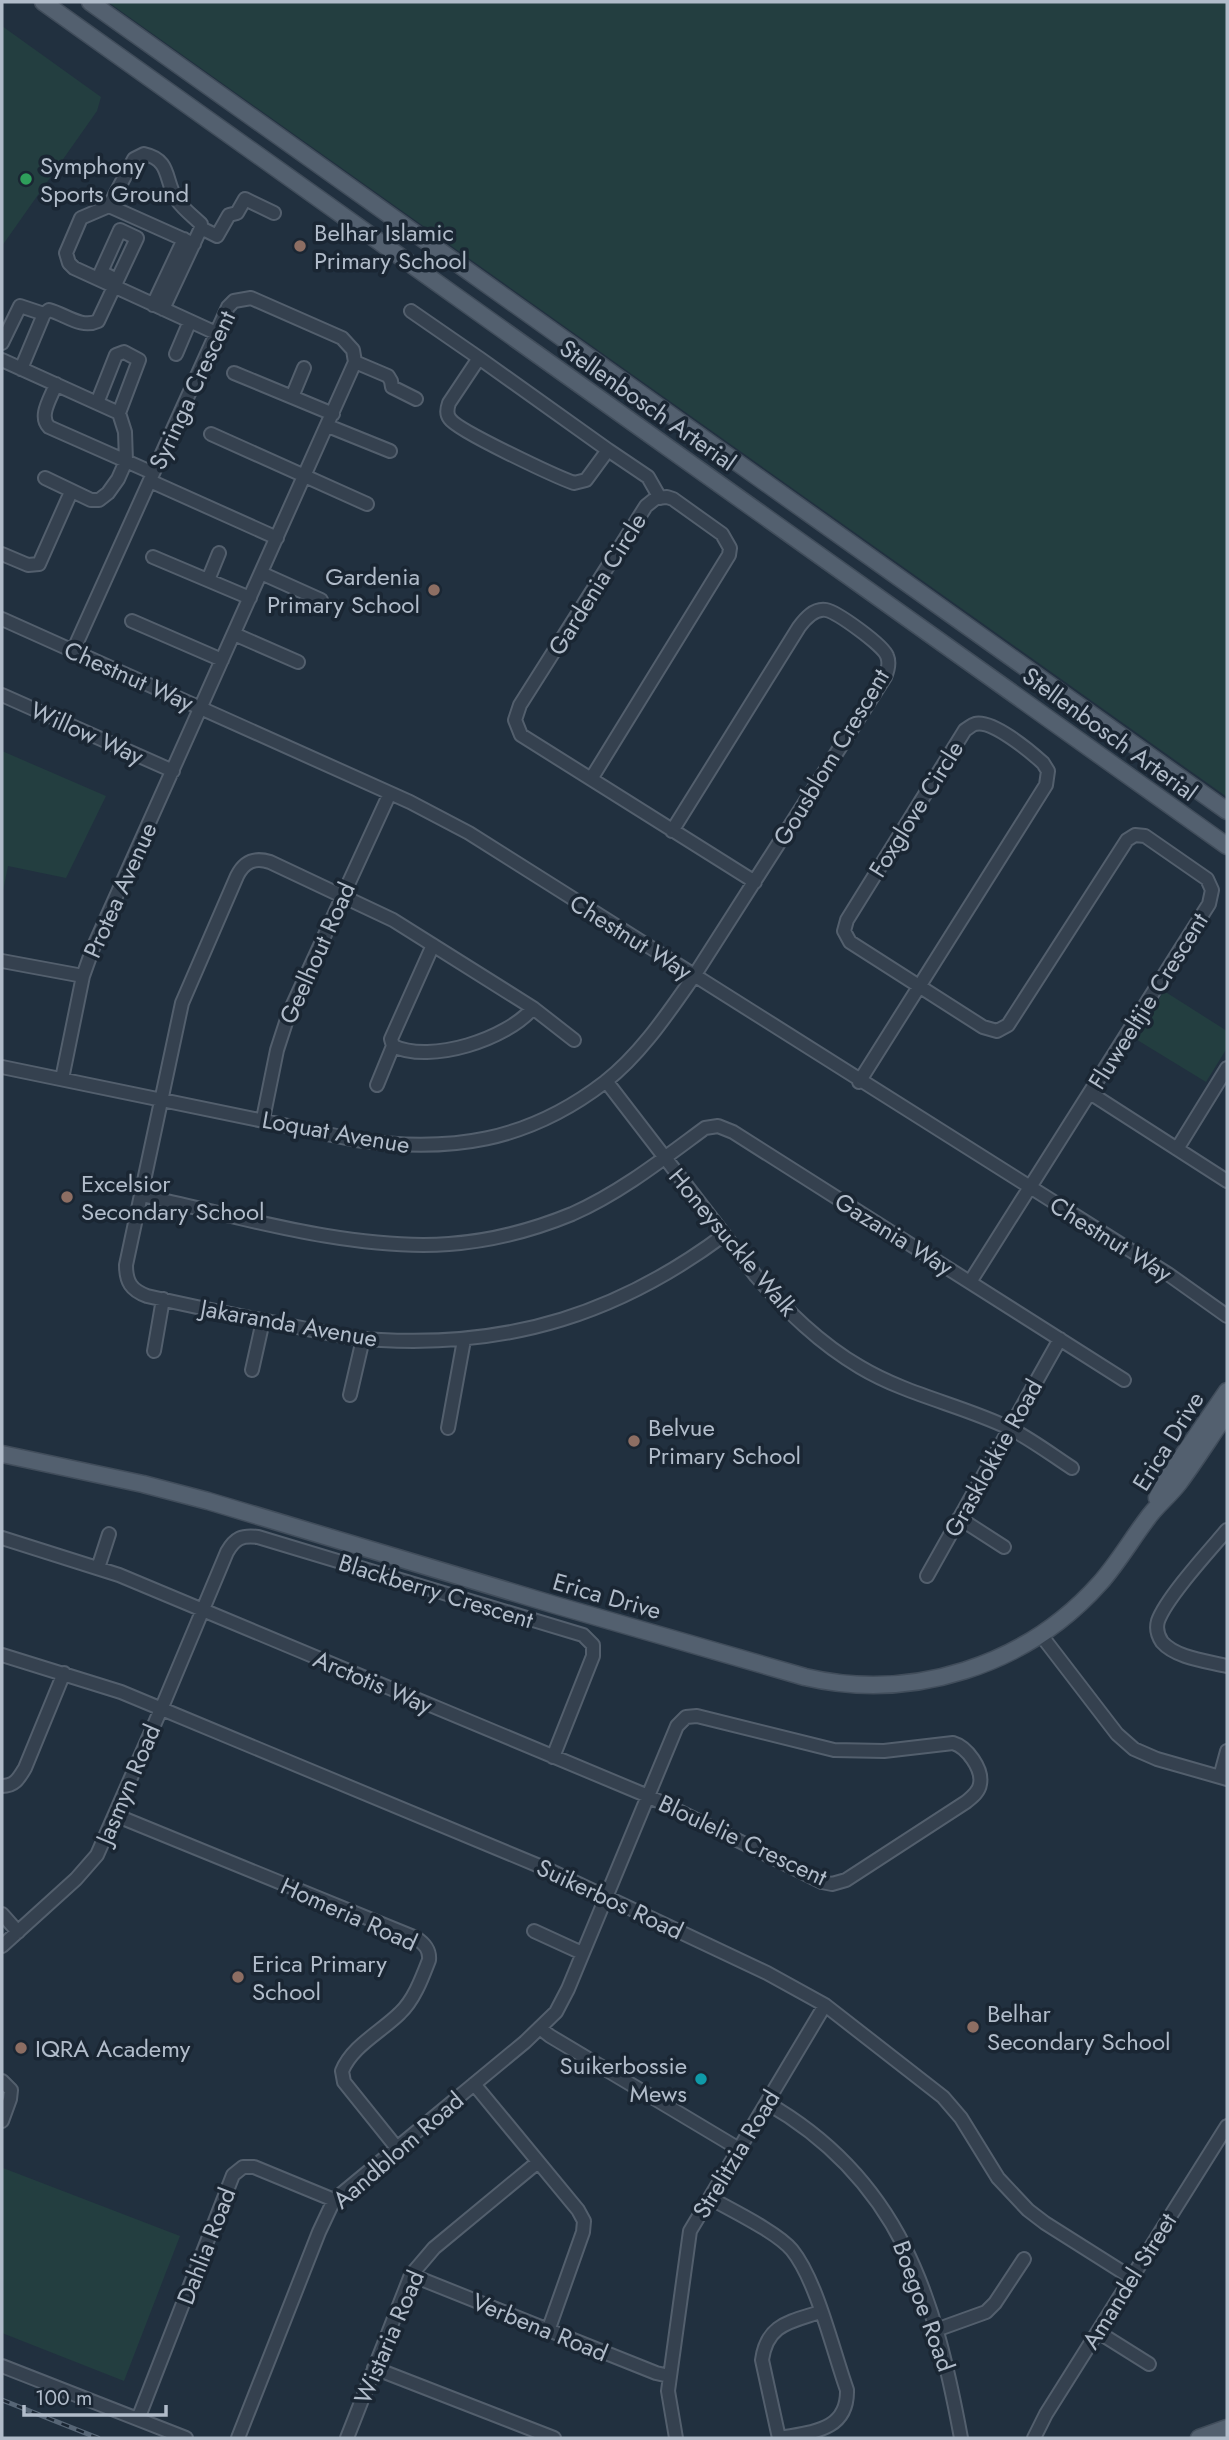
<svg xmlns="http://www.w3.org/2000/svg" width="1229" height="2440" font-family="Jost,sans-serif">
<style>
.green{fill:#233e40}
.lines{fill:none;stroke-linecap:round;stroke-linejoin:round}
.minor-casing{stroke:#535f6d;stroke-width:16}
.major-casing{stroke:#414d5b;stroke-width:19}
.minor{stroke:#35414f;stroke-width:12}
.major{stroke:#53606f;stroke-width:16}
.rail-casing{stroke:#576676;stroke-width:5}
.rail{stroke:#1a2633;stroke-width:2.5;stroke-dasharray:8;stroke-linecap:butt}
.leisure-dot{fill:#2e9e5b;stroke:#1a2633;stroke-width:2.5}
.education-dot{fill:#8d6e63;stroke:#1a2633;stroke-width:2.5}
.culture-dot{fill:#0f9aa8;stroke:#1a2633;stroke-width:2.5}
.labels{text-anchor:middle;dominant-baseline:central;stroke-width:7;stroke-linejoin:round;paint-order:stroke}
.poi-label{font-size:24px;fill:#b1bcca;stroke:#1a2633;text-anchor:start}
.street-label{font-size:24px;fill:#b1bcca;stroke:#1a2633}
</style>
<rect width="100%" height="100%" fill="#21303f"/>
<!-- green -->
<path class="green" d="M108,2H1227V797Z
M2,26L101,97L97,111L2,246Z
M2,751L106,796L66,878L8,866L2,896Z
M1164,991L1227,1031V1048L1206,1082L1134,1038Z
M3,2168L180,2236L124,2381L2,2333Z"/>
<g class="lines">
<defs>
<path id="minor" d="M109,206L194,244
M201,228L217,236L229,215L237,213L245,199L274,213
M153,305L184,239
M163,309L201,228V224C193,216 184,210 177,200C164,181 172,160 144,154L134,159L109,206L81,218L66,253L69,263L74,268L216,333
M411,311L479,358L449,403C447,409 446,414 450,419C458,431 557,477 574,483L586,480L608,450L648,477L660,498
M2,343L20,306L44,314
M176,354L190,321
M479,358L608,450
M2,360L119,413
M355,362L388,376L391,381L392,387L416,399
M21,369L44,314L49,310C65,314 81,329 98,321L137,238L120,230L101,272L115,279
M234,373L333,414
M56,384C51,398 38,416 49,427L153,473
M292,397L304,368
M328,426L390,451
M211,434L367,504
M45,478L91,500H99L108,493L118,479L126,461L125,432L119,413L139,360L124,352L116,355L97,403
M150,481L277,538
M2,554L28,565L39,564L71,492
M153,557L250,598
M261,573L321,600
M208,580L219,553
M2,619L410,802L469,833L1168,1274L1227,1316
M132,621L222,660
M234,634L298,662
M2,695L173,771
M591,779L729,555L730,548L722,534L673,499L667,497L656,498L646,506L520,705L515,720L521,735L755,882
M2,961L83,976
M574,1040L533,1008L393,920L270,862C254,857 244,862 237,876L182,1003L126,1265C126,1282 131,1290 147,1296C195,1307 244,1317 292,1326C322,1332 351,1339 381,1340C512,1347 619,1313 724,1235
M393,1046C431,1064 507,1039 533,1008
M2,1067L356,1140C450,1153 527,1142 605,1082C641,1054 668,1013 694,976L885,677C888,670 890,663 887,656C883,645 837,612 826,610C814,608 805,619 799,627L672,831
M62,1079L83,976L93,948L355,362L353,350L342,338L251,298L234,301L228,307L73,651
M606,1081L756,1276C787,1311 819,1343 860,1367C907,1395 961,1405 1009,1428C1031,1439 1052,1455 1072,1468
M859,1082L1046,785L1048,771L1043,763C1031,752 992,719 975,724C971,725 969,728 965,730L847,920L844,931L850,942L983,1027L997,1031L1008,1025L1127,840L1135,835L1145,836L1207,879L1212,890L1209,904L970,1282
M377,1085L393,1046L391,1039L433,945
M1090,1093L1227,1181
M263,1119L277,1050L289,1013L390,793
M1177,1149L1227,1068
M141,1195C236,1216 352,1251 449,1244C491,1241 533,1230 572,1214C620,1193 663,1159 705,1128L718,1126L733,1132L1124,1380
M154,1351L163,1299
M252,1370L263,1321
M350,1395L363,1339
M448,1428L464,1340
M959,1518L1004,1547
M1227,1530C1210,1550 1166,1598 1158,1621C1156,1628 1158,1636 1162,1642C1176,1658 1207,1661 1227,1666
M2,1538L119,1575L648,1796L822,1882L832,1884L846,1880L966,1802C972,1797 979,1792 980,1784C983,1769 967,1747 953,1743L884,1751L834,1750L697,1716L686,1717L677,1726L568,1989L556,2012L525,2042L334,2200L319,2232L238,2438
M98,1568L109,1534
M927,1576L1060,1339
M1041,1635L1117,1734L1134,1749L1157,1759L1227,1779
M2,1655L121,1692L549,1870L767,1973L825,2005L943,2097L961,2118L998,2178L1028,2210L1045,2223L1132,2278
M1220,1777L1227,1751
M2,1786C15,1786 19,1778 25,1768L64,1673
M115,1815L416,1938C425,1944 430,1950 429,1960C422,1978 414,2000 400,2013C381,2032 352,2046 342,2071L344,2082L397,2148
M2,1914L18,1932
M534,1931L582,1953
M2,1946L76,1879L97,1855L165,1700L227,1552C235,1538 242,1535 258,1537L583,1635L593,1645V1656L553,1757
M541,2029L550,2036L739,2149
M2,2081L11,2090L10,2099L2,2121
M474,2084L578,2210L584,2221L583,2232L548,2331
M767,2103C900,2179 935,2297 961,2438
M710,2198C731,2210 777,2232 792,2250C817,2281 833,2351 847,2390C848,2431 812,2432 780,2438
M411,2275L656,2373L669,2376
M936,2330L986,2312L995,2303L1024,2259
M1098,2332L1149,2364
M2,2366L186,2438
M374,2368L554,2438
M138,2419L233,2175L243,2167H254L334,2200
M347,2438L411,2275L434,2248L538,2162
M676,2438L668,2391L690,2231L825,2005
M779,2438L762,2360C767,2324 790,2322 820,2312
M1034,2438L1046,2414L1227,2126"/>
<path id="major" d="M43,2L1227,846
M90,2L1227,811
M2,1454L143,1484L208,1501L555,1605L805,1677C912,1702 1026,1666 1100,1583C1117,1564 1131,1540 1147,1519C1156,1506 1169,1496 1179,1483C1196,1460 1211,1436 1227,1413
M1157,1498L1168,1477L1227,1391
M1199,2438L1227,2428"/>
</defs>
<!-- minor casing -->
<use href="#minor" class="minor-casing"/>
<!-- major casing -->
<use href="#major" class="major-casing"/>
<!-- minor -->
<use href="#minor" class="minor"/>
<!-- major -->
<use href="#major" class="major"/>
<defs>
<path id="rail" d="M2,2400L98,2438"/>
</defs>
<!-- rail casing -->
<use href="#rail" class="rail-casing"/>
<!-- rail -->
<use href="#rail" class="rail"/>
</g>
<!-- markers -->
<circle class="leisure-dot" cx="26" cy="179" r="7"/>
<g class="education-dot">
<circle cx="300" cy="246" r="7"/>
<circle cx="434" cy="590" r="7"/>
<circle cx="67" cy="1197" r="7"/>
<circle cx="634" cy="1441" r="7"/>
<circle cx="238" cy="1977" r="7"/>
<circle cx="973" cy="2027" r="7"/>
<circle cx="21" cy="2048" r="7"/>
</g>
<circle class="culture-dot" cx="701" cy="2079" r="7"/>
<g class="labels">
<!-- poi labels -->
<g class="poi-label">
<text x="40" y="165">Symphony<tspan x="40" dy="28">Sports Ground</tspan></text>
<text x="314" y="232">Belhar Islamic<tspan x="314" dy="28">Primary School</tspan></text>
<text x="420" y="576" text-anchor="end">Gardenia<tspan x="420" dy="28">Primary School</tspan></text>
<text x="81" y="1183">Excelsior<tspan x="81" dy="28">Secondary School</tspan></text>
<text x="648" y="1427">Belvue<tspan x="648" dy="28">Primary School</tspan></text>
<text x="252" y="1963">Erica Primary<tspan x="252" dy="28">School</tspan></text>
<text x="987" y="2013">Belhar<tspan x="987" dy="28">Secondary School</tspan></text>
<text x="35" y="2048">IQRA Academy</text>
<text x="687" y="2065" text-anchor="end">Suikerbossie<tspan x="687" dy="28">Mews</tspan></text>
</g>
<!-- street labels -->
<g class="street-label">
<text transform="translate(192 390) rotate(-65)">Syringa Crescent</text>
<text transform="translate(648 405) rotate(35)">Stellenbosch Arterial</text>
<text transform="translate(597 584) rotate(-58)">Gardenia Circle</text>
<text transform="translate(129 676) rotate(24)">Chestnut Way</text>
<text transform="translate(87 733) rotate(24)">Willow Way</text>
<text transform="translate(1110 734) rotate(36)">Stellenbosch Arterial</text>
<text transform="translate(831 757) rotate(-59)">Gousblom Crescent</text>
<text transform="translate(916 809) rotate(-58)">Foxglove Circle</text>
<text transform="translate(120 890) rotate(-66)">Protea Avenue</text>
<text transform="translate(631 937) rotate(32)">Chestnut Way</text>
<text transform="translate(317 953) rotate(-66)">Geelhout Road</text>
<text transform="translate(1148 1001) rotate(-58)">Fluweeltjie Crescent</text>
<text transform="translate(336 1132) rotate(10)">Loquat Avenue</text>
<text transform="translate(894 1234) rotate(32)">Gazania Way</text>
<text transform="translate(1111 1239) rotate(32)">Chestnut Way</text>
<text transform="translate(733 1242) rotate(50)">Honeysuckle Walk</text>
<text transform="translate(289 1323) rotate(10)">Jakaranda Avenue</text>
<text transform="translate(1168 1441) rotate(-58)">Erica Drive</text>
<text transform="translate(993 1458) rotate(-61)">Grasklokkie Road</text>
<text transform="translate(436 1591) rotate(17)">Blackberry Crescent</text>
<text transform="translate(607 1596) rotate(16)">Erica Drive</text>
<text transform="translate(373 1682) rotate(23)">Arctotis Way</text>
<text transform="translate(128 1784) rotate(-67)">Jasmyn Road</text>
<text transform="translate(743 1840) rotate(25)">Bloulelie Crescent</text>
<text transform="translate(610 1899) rotate(25)">Suikerbos Road</text>
<text transform="translate(349 1914) rotate(24)">Homeria Road</text>
<text transform="translate(398 2150) rotate(-41)">Aandblom Road</text>
<text transform="translate(736 2154) rotate(-59)">Strelitzia Road</text>
<text transform="translate(206 2246) rotate(-69)">Dahlia Road</text>
<text transform="translate(1129 2281) rotate(-58)">Amandel Street</text>
<text transform="translate(924 2306) rotate(70)">Boegoe Road</text>
<text transform="translate(540 2327) rotate(22)">Verbena Road</text>
<text transform="translate(389 2337) rotate(-67)">Wistaria Road</text>
</g>
</g>
<!-- border -->
<rect width="1229" height="2440" fill="none" stroke="#b1bcca" stroke-width="7"/>
<!-- scale -->
<path d="M24 2405v10h142v-10" fill="none" stroke="#b1bcca" stroke-width="3.5"/>
<text x="35" y="2405" font-size="21" fill="#b1bcca" stroke="#1a2633" stroke-width="5" paint-order="stroke">100 m</text>
</svg>
